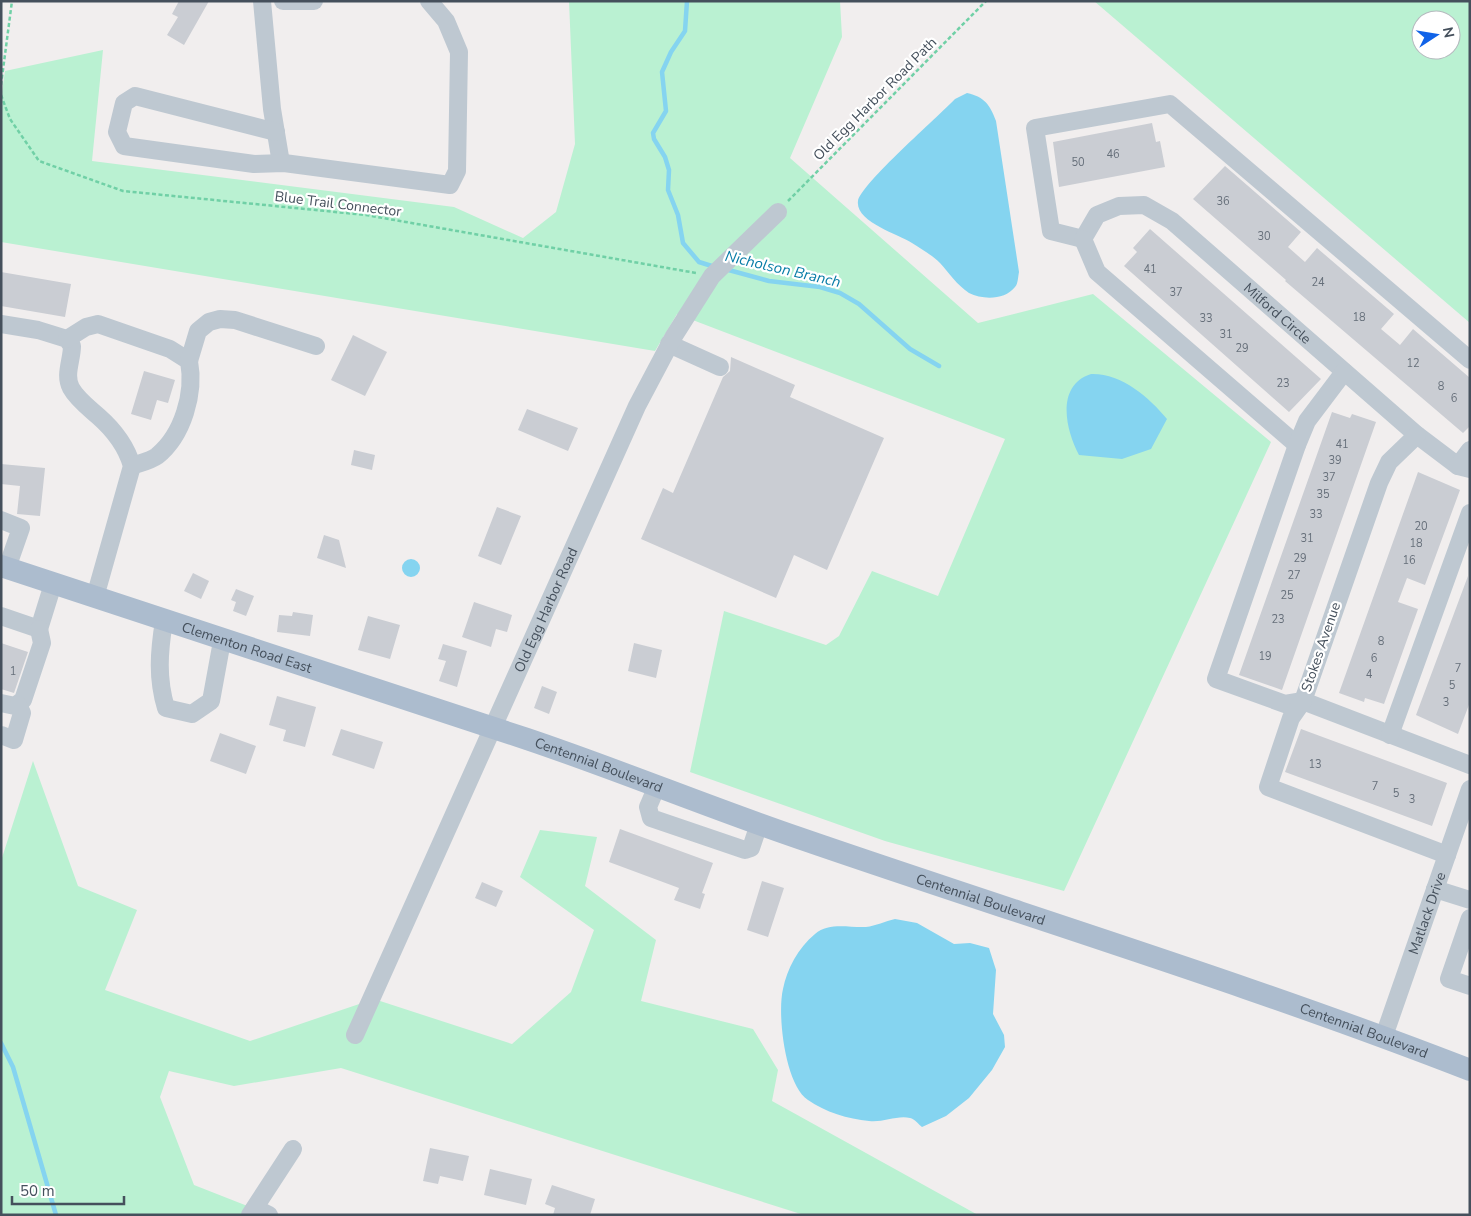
<svg xmlns="http://www.w3.org/2000/svg" width="1471" height="1216" font-family="'Nunito Sans',sans-serif">
<style>
.green{fill:#baf1d2;fill-rule:evenodd}
.water{fill:#85d4f0}
.lines{fill:none;stroke-linecap:round;stroke-linejoin:round}
.stream{stroke:#85d4f0;stroke-width:4.5}
.building{fill:#cacdd3}
.path{stroke:#70d0a6;stroke-width:2.5;stroke-dasharray:4 2.5;stroke-linecap:butt}
.minor{stroke:#bec8d1;stroke-width:18}
.major{stroke:#acbcce;stroke-width:22}
.labels{text-anchor:middle;dominant-baseline:central;stroke-width:4.5;stroke-linejoin:round;paint-order:stroke}
.number-label{font-size:11px;fill:#666f7a}
.street-label{font-size:14px;fill:#45505c;stroke:#fff}
.water-label{font-size:15px;font-style:italic;fill:#077ca7;stroke:#fff}
</style>
<rect width="100%" height="100%" fill="#f1eeee"/>
<!-- green -->
<path class="green" d="M569,1H840L842,37L790,158L978,323L1093,294L1271,442L1064,891L885,841L690,772L724,611L826,645L839,636L872,571L938,596L1005,439L677,314L655,351L1,242V99L5,71L103,50L92,161L454,207L523,238L556,212L575,144Z
M1094,1H1470V323ZM1421,20H1451V50H1421Z
M33,761L78,886L137,910L105,990L250,1041L374,999L512,1044L571,992L594,930L520,877L540,830L597,837L585,886L656,940L641,1001L753,1029L778,1070L772,1101L978,1215H804L341,1068L234,1086L169,1071L160,1097L194,1185L250,1207L252,1215H1V861Z"/>
<!-- water -->
<path class="water" d="M967,93C985,97 990,105 996,121L1019,272C1018,277 1018,284 1015,287C1005,300 983,300 969,293C957,285 949,273 940,263C932,255 921,249 912,243C898,234 855,222 858,201C861,184 939,116 955,99Z
M1091,374C1121,373 1149,397 1167,419L1151,449L1122,459L1079,455C1065,429 1056,385 1091,374Z
M402 568a9 9 0 1 1 18 0a9 9 0 1 1-18 0Z
M895,919L917,923L954,944L970,943L989,948L996,970L993,1014L1004,1035L1005,1047L992,1070L969,1098L946,1116L922,1127C918,1124 915,1119 910,1118C897,1115 882,1123 869,1121C848,1119 825,1112 808,1100C785,1085 777,1014 783,989C787,969 798,948 815,934C829,922 849,928 866,927C876,926 885,921 895,919Z"/>
<g class="lines">
<!-- stream -->
<path class="stream" d="M687,1L685,31L671,52L662,72L666,111L653,133L654,139L665,157L669,170L668,190L678,215L683,243L699,262L715,267
M725,269L769,281L820,287L840,293L859,304L910,349L939,366
M1,1043L13,1067L56,1215"/>
</g>
<!-- building -->
<path class="building" d="M179,1H209L184,45L167,35L178,17L172,14Z
M1152,123L1156,142L1160,141L1165,167L1059,187L1053,142Z
M1225,166L1301,232L1288,247L1305,262L1317,248L1394,314L1381,329L1400,345L1413,329L1470,378V426L1463,433L1285,281L1286,280L1193,199Z
M1150,229L1321,379L1289,412L1124,266L1137,252L1133,248Z
M1,272L71,284L65,317L1,306Z
M353,335L387,352L365,396L331,380Z
M731,357L795,385L790,397L884,438L827,570L794,555L776,598L641,539L663,488L673,493L723,377L730,371Z
M144,371L175,380L168,403L157,400L151,420L131,414Z
M527,409L578,428L568,451L518,430Z
M1332,412L1350,418L1352,414L1376,422L1282,690L1239,675Z
M354,450L375,455L372,470L351,465Z
M1,464L45,468L40,516L17,514L20,486L1,484Z
M1418,472L1460,490L1425,585L1407,578L1398,602L1418,609L1384,704L1365,698L1364,702L1339,693Z
M497,507L521,516L501,565L478,556Z
M324,535L339,540L346,568L317,558Z
M193,573L209,581L201,599L184,591Z
M1468,576L1470,702L1458,734L1416,715Z
M236,589L254,596L246,616L233,611L236,602L231,600Z
M474,602L512,615L507,632L496,629L491,647L462,637Z
M293,612L313,615L310,636L277,632L279,615L292,616Z
M368,616L400,625L390,659L358,650Z
M1,643L28,652L14,693L1,689Z
M634,643L662,650L656,678L628,671Z
M443,644L467,651L457,687L439,681L446,661L438,659Z
M542,686L557,692L549,714L534,708Z
M277,696L316,707L305,747L283,741L286,730L269,725Z
M341,729L383,742L374,769L332,755Z
M1301,729L1447,783L1432,826L1285,772Z
M220,733L256,746L246,774L210,761Z
M620,829L713,863L702,893L705,894L700,909L674,900L679,888L609,862Z
M762,881L784,888L768,937L747,930Z
M482,882L503,891L496,907L475,898Z
M430,1148L469,1156L463,1181L440,1176L438,1184L423,1181Z
M490,1169L532,1179L526,1205L484,1195Z
M552,1185L595,1199L590,1215H553L555,1208L545,1204Z"/>
<g class="lines">
<!-- path -->
<path class="path" d="M1,85L12,1
M1,95L10,119L39,161L123,191L366,215L696,273
M788,201L986,1"/>
<!-- minor -->
<g class="minor">
<path d="M262,1L272,109L281,163"/>
<path d="M283,1H314"/>
<path d="M276,132L135,96L124,103L117,132L124,146L254,164L284,163L450,185L457,171L459,52L446,21L429,1"/>
<path d="M1083,239L1051,231L1035,128L1170,104L1470,360"/>
<path id="s1" d="M1083,239L1097,215L1119,206L1144,205L1172,221L1417,435L1458,466L1470,469"/>
<path d="M1083,239L1097,272L1297,445"/>
<path d="M1,324L38,330L67,339L72,346C72,360 64,375 71,388C77,399 89,408 98,416C114,430 126,445 132,466L95,597"/>
<path d="M67,339L86,327L98,324L170,349L189,361C195,393 183,435 157,456C150,461 140,463 132,466"/>
<path d="M669,344L720,367"/>
<path d="M189,361L198,331L209,322L220,319L235,320L316,346"/>
<path d="M1417,435L1389,462L1379,483L1303,701L1470,765"/>
<path d="M1458,466L1470,450"/>
<path d="M1,520L21,528L7,568"/>
<path d="M1,616L39,629L53,584"/>
<path d="M164,621C159,652 157,678 166,708L192,714L211,701L222,641"/>
<path d="M1303,701L1285,704L1216,679L1297,445L1307,421L1344,372"/>
<path d="M1303,701L1291,718L1268,787L1447,855"/>
<path d="M1,703L15,706L23,700L42,643L39,629"/>
<path d="M1,735L14,740L22,713L18,705"/>
<path d="M1390,735L1470,513"/>
<path d="M657,786L648,807L651,818L745,850L751,848L759,824"/>
<path d="M1435,889L1470,900"/>
<path d="M1470,918L1449,979L1470,986"/>
<path id="s2" d="M355,1035L637,406L674,336L712,276L778,212"/>
<path id="s3" d="M1384,1036L1470,789"/>
<path d="M255,1208L269,1215"/>
<path d="M250,1215L293,1149"/>
</g>
<!-- major -->
<path class="major" id="s4" d="M1,566C176,625 352,681 527,739C619,770 708,807 799,838C1022,915 1249,984 1470,1070"/>
</g>
<g class="labels">
<!-- number labels -->
<g class="number-label">
<text x="1113" y="154">46</text>
<text x="1078" y="162">50</text>
<text x="1223" y="201">36</text>
<text x="1264" y="236">30</text>
<text x="1150" y="269">41</text>
<text x="1318" y="282">24</text>
<text x="1176" y="292">37</text>
<text x="1359" y="317">18</text>
<text x="1206" y="318">33</text>
<text x="1226" y="334">31</text>
<text x="1242" y="348">29</text>
<text x="1413" y="363">12</text>
<text x="1283" y="383">23</text>
<text x="1441" y="386">8</text>
<text x="1454" y="398">6</text>
<text x="1342" y="444">41</text>
<text x="1335" y="460">39</text>
<text x="1329" y="477">37</text>
<text x="1323" y="494">35</text>
<text x="1316" y="514">33</text>
<text x="1421" y="526">20</text>
<text x="1307" y="538">31</text>
<text x="1416" y="543">18</text>
<text x="1300" y="558">29</text>
<text x="1409" y="560">16</text>
<text x="1294" y="575">27</text>
<text x="1287" y="595">25</text>
<text x="1278" y="619">23</text>
<text x="1381" y="641">8</text>
<text x="1265" y="656">19</text>
<text x="1374" y="658">6</text>
<text x="1458" y="668">7</text>
<text x="13" y="671">1</text>
<text x="1369" y="674">4</text>
<text x="1452" y="685">5</text>
<text x="1446" y="702">3</text>
<text x="1315" y="764">13</text>
<text x="1375" y="786">7</text>
<text x="1396" y="793">5</text>
<text x="1412" y="799">3</text>
</g>
<!-- street labels -->
<g class="street-label">
<text transform="translate(875 99) rotate(-45)">Old Egg Harbor Road Path</text>
<text transform="translate(338 204) rotate(7)">Blue Trail Connector</text>
<text stroke="none"><textPath href="#s1" startOffset="249">Milford Circle</textPath></text>
<text stroke="none"><textPath href="#s2" startOffset="466">Old Egg Harbor Road</textPath></text>
<text transform="translate(1321 647) rotate(-71)">Stokes Avenue</text>
<text stroke="none"><textPath href="#s4" startOffset="259">Clementon Road East</textPath></text>
<text stroke="none"><textPath href="#s4" startOffset="630">Centennial Boulevard</textPath></text>
<text stroke="none"><textPath href="#s4" startOffset="1035">Centennial Boulevard</textPath></text>
<text stroke="none"><textPath href="#s3" startOffset="130">Matlack Drive</textPath></text>
<text stroke="none"><textPath href="#s4" startOffset="1440">Centennial Boulevard</textPath></text>
</g>
<!-- water labels -->
<g class="water-label">
<text transform="translate(783 269) rotate(13)">Nicholson Branch</text>
</g>
</g>
<!-- border -->
<rect width="1471" height="1216" fill="none" stroke="#45505c" stroke-width="5"/>
<!-- north arrow -->
<g transform="translate(1436 35) rotate(78)"><circle r="24" fill="#ffffff" stroke="#b5b9be"/>
<path d="M0-4L9 19L0 12L-9 19Z" fill="#1163e8"/>
<text y="-8" font-size="14" font-weight="bold" text-anchor="middle" fill="#45505c">N</text>
</g>
<!-- scale -->
<path d="M12 1196v8h112v-8" fill="none" stroke="#45505c" stroke-width="2.5"/>
<text x="20" y="1196" font-size="15" fill="#45505c" stroke="#ffffff" stroke-width="4" paint-order="stroke">50 m</text>
</svg>
